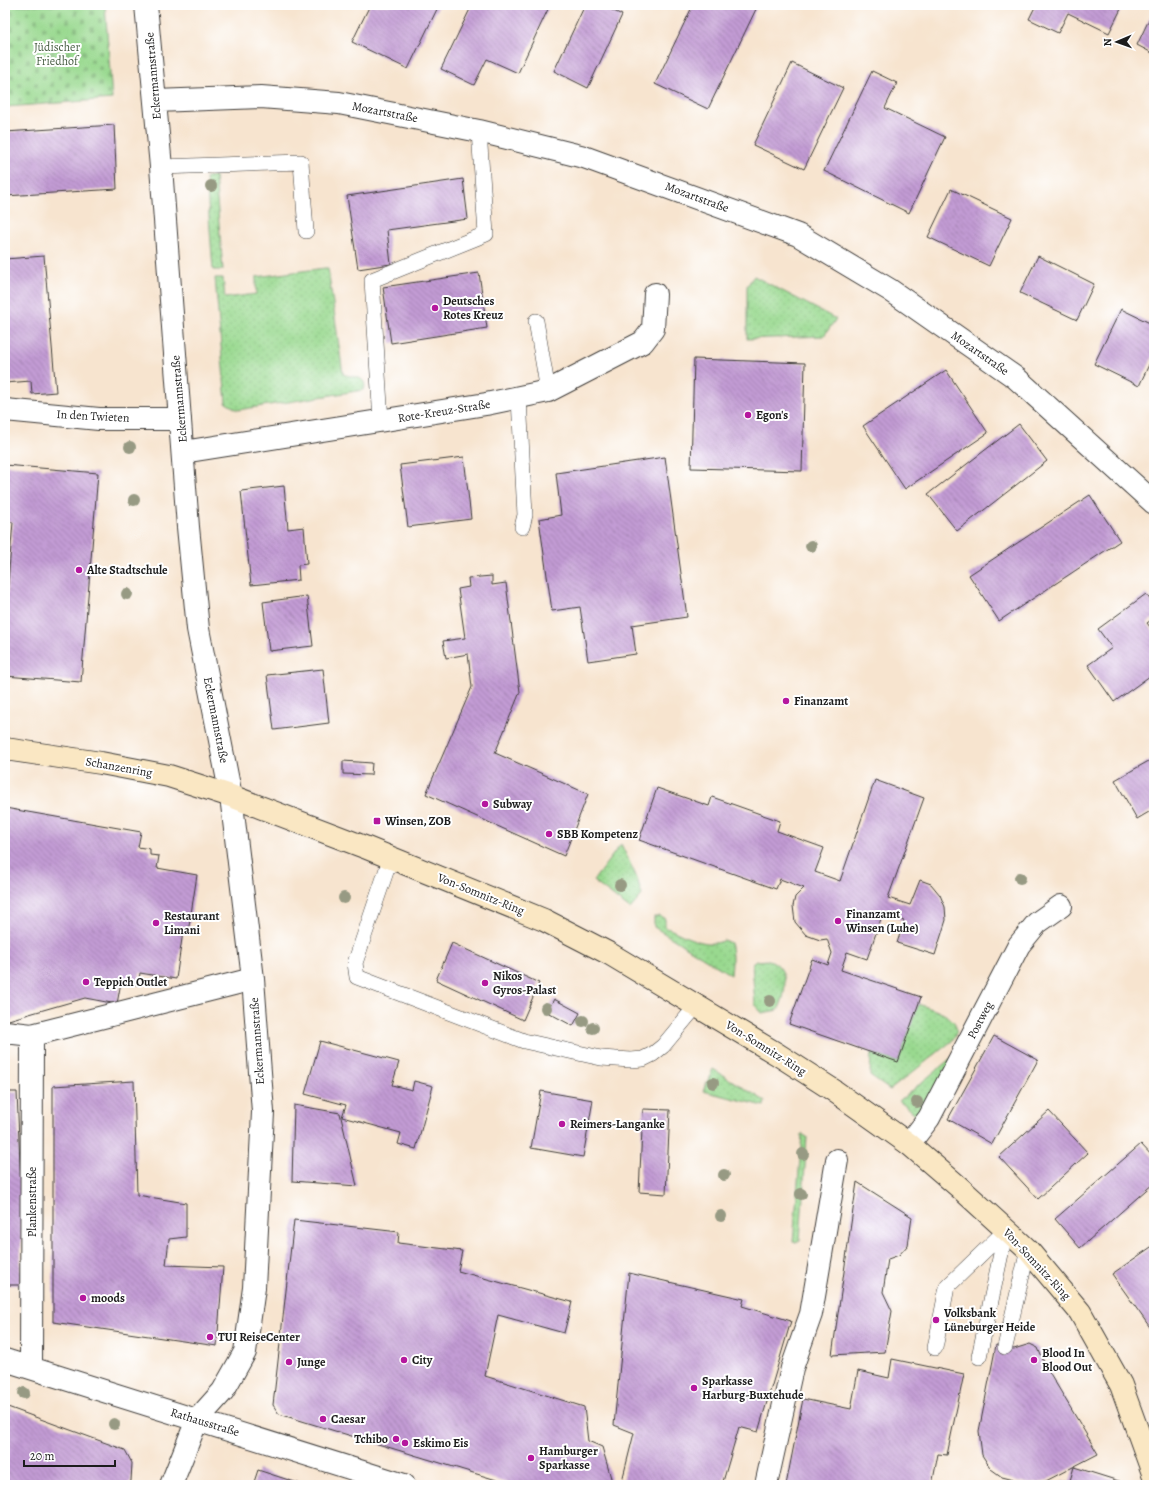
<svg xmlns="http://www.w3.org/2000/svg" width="1159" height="1490" font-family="Alegreya,serif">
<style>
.grass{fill:url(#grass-dots);stroke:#5a7a56}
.cemetery{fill:url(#cemetery-stones);stroke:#5a7a56}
.building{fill:url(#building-back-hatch)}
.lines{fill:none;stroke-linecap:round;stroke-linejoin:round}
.lane-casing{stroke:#3d3a37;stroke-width:16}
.street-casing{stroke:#3d3a37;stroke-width:24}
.secondary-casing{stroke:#3d3a37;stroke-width:24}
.lane{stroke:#fff;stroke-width:15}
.street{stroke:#fff;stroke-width:22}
.secondary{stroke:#fae7c3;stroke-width:22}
.tree{fill:#979a83}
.poi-dot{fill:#b5179e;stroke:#fff;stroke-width:1.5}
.labels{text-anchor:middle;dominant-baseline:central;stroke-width:4;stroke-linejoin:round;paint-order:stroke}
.park-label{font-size:12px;fill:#485e44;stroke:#fff}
.street-label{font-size:12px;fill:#1c1c1c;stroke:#fff}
.poi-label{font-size:12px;font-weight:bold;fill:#1c1c1c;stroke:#fff;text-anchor:start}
</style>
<defs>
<pattern id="grass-dots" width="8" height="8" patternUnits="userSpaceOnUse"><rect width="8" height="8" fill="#99d98f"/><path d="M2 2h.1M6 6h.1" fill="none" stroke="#83ba7b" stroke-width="1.8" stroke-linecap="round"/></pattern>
<pattern id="cemetery-stones" width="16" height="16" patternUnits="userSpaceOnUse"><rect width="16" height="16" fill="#99d98f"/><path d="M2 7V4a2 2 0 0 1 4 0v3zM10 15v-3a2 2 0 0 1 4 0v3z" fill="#83ba7b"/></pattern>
<pattern id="building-back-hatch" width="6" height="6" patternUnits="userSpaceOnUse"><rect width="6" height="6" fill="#c29bd4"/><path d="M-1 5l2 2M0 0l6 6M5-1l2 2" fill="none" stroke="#9d7eab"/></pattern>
</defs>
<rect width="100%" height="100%" fill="#fff"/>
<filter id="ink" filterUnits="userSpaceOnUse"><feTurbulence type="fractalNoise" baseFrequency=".025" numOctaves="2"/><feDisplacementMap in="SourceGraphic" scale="8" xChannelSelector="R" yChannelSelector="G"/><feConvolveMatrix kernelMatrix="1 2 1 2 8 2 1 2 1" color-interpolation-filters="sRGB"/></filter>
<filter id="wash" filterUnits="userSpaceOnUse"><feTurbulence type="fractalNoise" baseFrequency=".012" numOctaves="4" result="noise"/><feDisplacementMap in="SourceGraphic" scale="16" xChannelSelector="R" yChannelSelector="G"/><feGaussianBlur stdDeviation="0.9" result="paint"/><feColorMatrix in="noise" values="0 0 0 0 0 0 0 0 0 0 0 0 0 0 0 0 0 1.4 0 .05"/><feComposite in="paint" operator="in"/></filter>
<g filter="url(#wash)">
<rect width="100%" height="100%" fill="#f7e4cf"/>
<!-- grass -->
<path class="grass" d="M215,176L223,270H213L206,177Z
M325,268H328L343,374C352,378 365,375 365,387L363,390L238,410L226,403L215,278H223L225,298L256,294V277Z
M754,276L836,319L824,336L747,339V286Z
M621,844L637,878L642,895L630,909L593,881Z
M660,916L665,919V927C682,934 707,950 724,940L730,943C733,954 732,963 731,975L654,927V917Z
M769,960C790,967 787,994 778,1010L762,1013L755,1005L752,964L756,961Z
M918,1004C934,1010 969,1018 952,1041L890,1090L870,1076L871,1053L898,1062Z
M956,1054L920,1118L899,1101Z
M713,1069L765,1101L764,1106L703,1091Z
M802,1134L807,1137L800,1241L796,1243L793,1242Z"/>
<!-- cemetery -->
<path class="cemetery" d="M5,5H105L112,99L5,107Z"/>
<g id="blocks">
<!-- building -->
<path class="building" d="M370,5H439L408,69L352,42Z
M472,5H550L518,73L487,59L474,85L441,69Z
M585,5H602L622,15L588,88L554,71Z
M693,5H758L708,109L655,84Z
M1036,5H1123L1109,33L1068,13L1058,33L1029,19Z
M1154,9V54L1137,45Z
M792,63L843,88L804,169L753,145Z
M872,71L897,83L885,108L945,137L909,213L824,171Z
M114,125L117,189L5,196V132Z
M463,179L468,219L387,230L391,264L358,269L347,196Z
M951,189L1012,218L989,266L928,237Z
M44,256L56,392L32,394L31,381L5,383V259Z
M1038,256L1094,284L1077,320L1020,293Z
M479,273L487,328L391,343L383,287Z
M1121,309L1154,325V354L1139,386L1094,364Z
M694,359L805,363L802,471L691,468Z
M946,370L988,433L905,489L863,426Z
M1019,424L1047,461L957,531L928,494Z
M464,457L471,519L408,527L400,465Z
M665,457L687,617L632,625L636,654L588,661L580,607L552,611L539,519L561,515L556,473Z
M5,465L98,473L81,682L5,676V618L13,522H5Z
M284,486L288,529L304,527L307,564L298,565L299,580L251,585L241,491Z
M1090,495L1120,541L999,621L969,575Z
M492,576V585L506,583L520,692L495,753L588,794L564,856L426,794L472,687L468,654L446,658L443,641L465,638L458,589L469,587L468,578Z
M1146,594L1154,605V618L1147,623L1154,632V673L1114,702L1088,665L1112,648L1098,629Z
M307,596L313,646L269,651L263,602Z
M323,669L329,723L274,730L267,675Z
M1154,758V809L1137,819L1115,780Z
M343,761L372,763L371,775L343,774Z
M875,780L924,798L888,898L910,905L920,880L931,884L940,895L945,907L946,920L935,955L897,943L904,921L883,913L867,959L847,952L841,970L921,997L898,1062L789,1024L812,959L828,965L832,953L827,939L820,940L806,935L795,922L793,906L795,897L804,888L780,879L776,889L639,840L657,788L709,806L712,797L780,821L777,831L824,848L815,872L840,881Z
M5,808L141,832L138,847L150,849V855L159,856L157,868L197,875L188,933L183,932L176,979L140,973L138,985L121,982L117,1004L85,998L5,1021Z
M452,943L539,983L523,1020L436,980Z
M554,999L580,1013L573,1026L547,1012Z
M994,1036L1038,1060L992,1144L948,1119Z
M320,1041L399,1062L392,1085L412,1090L414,1081L433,1086L416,1149L398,1144L401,1133L342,1117L346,1105L305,1094Z
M134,1081L137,1195L186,1203V1237L169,1239L166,1265L223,1267L217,1346L53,1322V1086Z
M541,1091L593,1100L583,1157L531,1148Z
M5,1092H17L22,1213L20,1285H5Z
M294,1105L340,1113L357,1186L292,1181Z
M643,1109L670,1110L666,1194L639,1192Z
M1049,1111L1088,1153L1038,1199L999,1157Z
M1141,1144L1154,1158V1183L1080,1248L1055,1219Z
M857,1182L912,1217L908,1245L899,1255L888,1259L883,1292L892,1311L885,1352L832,1355Z
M294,1220L399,1232L398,1243L462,1251L458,1271L572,1302L564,1333L498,1315L485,1376L584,1407L588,1441L602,1447L611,1478L608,1485H513L279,1414L273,1405Z
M1154,1245V1333L1112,1274Z
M629,1273L744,1299L742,1306L791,1321L758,1432L739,1427L722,1485H621L634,1433L614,1425Z
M1030,1344L1038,1348L1045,1365L1098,1454L1044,1482L1030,1484L1002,1477L991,1469L982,1455L979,1431L996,1345L1014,1349Z
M892,1359L964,1374L947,1455L938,1454L932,1485H786L803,1399L851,1409L858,1371L889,1378Z
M5,1406L125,1450L132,1463L131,1481L127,1485H5Z
M1074,1467L1122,1482L1121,1485H1061L1063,1481L1069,1484Z
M258,1470L304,1485H253Z"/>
</g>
</g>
<g filter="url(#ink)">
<use href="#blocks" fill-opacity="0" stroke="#3d3a37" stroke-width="1"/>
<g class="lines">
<defs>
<path id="lane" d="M161,167L301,162L306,231
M536,321L548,391
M519,398L525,515L522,527
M381,421L372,280L486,234L479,131
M391,857L355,963L357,977L524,1041L601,1058L631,1060L643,1059L653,1054L663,1046L697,1005
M1005,1347L1028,1250
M935,1348L947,1287L1006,1230
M979,1357L1006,1230"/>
<path id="street" d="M146,5L161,167L188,527L198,629L231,796L253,979L263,1112L254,1288L245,1352L223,1391L197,1420L171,1485
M156,101L261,97L339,103L479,131L584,157L798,235L890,290L1016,378L1154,503
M5,410L99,419H180
M183,452L486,404L548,391L643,342L653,329L655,294
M5,1032L32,1035L253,979
M909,1144L929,1118L1019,945L1037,923L1061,906
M5,1360L404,1485
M31,1368L32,1035
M766,1485L792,1368L811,1314L837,1160"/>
<path id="secondary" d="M5,749L101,763L169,776L231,796L367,848L544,920L610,954L777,1054L833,1090L909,1144L959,1187L1028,1250L1080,1312L1121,1385L1154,1476"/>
</defs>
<!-- lane casing -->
<use href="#lane" class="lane-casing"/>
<!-- street casing -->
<use href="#street" class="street-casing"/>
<!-- secondary casing -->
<use href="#secondary" class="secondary-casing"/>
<!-- lane -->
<use href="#lane" class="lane"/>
<!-- street -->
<use href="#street" class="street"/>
<!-- secondary -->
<use href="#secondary" class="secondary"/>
</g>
<!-- trees -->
<g class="tree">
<circle cx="211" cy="186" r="6"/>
<circle cx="130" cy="447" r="6"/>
<circle cx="134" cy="500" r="6"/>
<circle cx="811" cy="546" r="6"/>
<circle cx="127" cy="594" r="6"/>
<circle cx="1020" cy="878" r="6"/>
<circle cx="620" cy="885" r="6"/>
<circle cx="344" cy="898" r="6"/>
<circle cx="770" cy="1001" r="6"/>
<circle cx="546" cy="1008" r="6"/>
<circle cx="583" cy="1021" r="6"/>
<circle cx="593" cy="1028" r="6"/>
<circle cx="713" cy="1083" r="6"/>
<circle cx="917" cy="1102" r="6"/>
<circle cx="803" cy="1154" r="6"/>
<circle cx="724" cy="1175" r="6"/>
<circle cx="801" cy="1194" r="6"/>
<circle cx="721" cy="1216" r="6"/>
<circle cx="24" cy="1393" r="6"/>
<circle cx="114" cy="1424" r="6"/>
</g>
</g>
<!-- markers -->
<g class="poi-dot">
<circle cx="435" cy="308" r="4"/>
<circle cx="748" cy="415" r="4"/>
<circle cx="79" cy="570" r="4"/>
<circle cx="786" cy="701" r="4"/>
<circle cx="485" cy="804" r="4"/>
<rect x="373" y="817" width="8" height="8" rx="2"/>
<circle cx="549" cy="834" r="4"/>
<circle cx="838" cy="921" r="4"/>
<circle cx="156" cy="923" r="4"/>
<circle cx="86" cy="982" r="4"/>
<circle cx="485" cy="983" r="4"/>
<circle cx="562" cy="1124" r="4"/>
<circle cx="83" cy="1298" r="4"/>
<circle cx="936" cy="1320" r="4"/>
<circle cx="210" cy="1337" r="4"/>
<circle cx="404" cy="1360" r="4"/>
<circle cx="1034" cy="1360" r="4"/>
<circle cx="289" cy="1362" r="4"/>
<circle cx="694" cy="1388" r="4"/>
<circle cx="323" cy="1419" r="4"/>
<circle cx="396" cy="1439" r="4"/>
<circle cx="405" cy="1443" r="4"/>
<circle cx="531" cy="1458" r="4"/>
</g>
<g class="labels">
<!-- park labels -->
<g class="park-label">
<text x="57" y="47">Jüdischer<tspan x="57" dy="14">Friedhof</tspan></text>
</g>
<!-- street labels -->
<g class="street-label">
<text transform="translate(153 76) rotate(-95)">Eckermannstraße</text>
<text transform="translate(385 112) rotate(11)">Mozartstraße</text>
<text transform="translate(697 197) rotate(20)">Mozartstraße</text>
<text transform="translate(980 353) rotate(35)">Mozartstraße</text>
<text transform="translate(179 399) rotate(-95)">Eckermannstraße</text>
<text transform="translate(444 411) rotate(-9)">Rote-Kreuz-Straße</text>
<text transform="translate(93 416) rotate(3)">In den Twieten</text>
<text transform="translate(216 720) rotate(79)">Eckermannstraße</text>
<text transform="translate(119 767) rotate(10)">Schanzenring</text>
<text transform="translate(481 894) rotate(22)">Von-Somnitz-Ring</text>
<text transform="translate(980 1020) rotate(-62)">Postweg</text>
<text transform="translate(257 1041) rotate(-94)">Eckermannstraße</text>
<text transform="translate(766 1048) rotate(32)">Von-Somnitz-Ring</text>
<text transform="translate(32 1202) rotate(-90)">Plankenstraße</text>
<text transform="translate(1037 1264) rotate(47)">Von-Somnitz-Ring</text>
<text transform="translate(205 1422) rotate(17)">Rathausstraße</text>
</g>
<!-- poi labels -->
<g class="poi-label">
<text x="443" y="301">Deutsches<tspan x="443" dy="14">Rotes Kreuz</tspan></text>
<text x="756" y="415">Egon's</text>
<text x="87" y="570">Alte Stadtschule</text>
<text x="794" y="701">Finanzamt</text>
<text x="493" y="804">Subway</text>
<text x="385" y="821">Winsen, ZOB</text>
<text x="557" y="834">SBB Kompetenz</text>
<text x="846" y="914">Finanzamt<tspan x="846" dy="14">Winsen (Luhe)</tspan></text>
<text x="164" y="916">Restaurant<tspan x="164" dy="14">Limani</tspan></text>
<text x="493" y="976">Nikos<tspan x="493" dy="14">Gyros-Palast</tspan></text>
<text x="94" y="982">Teppich Outlet</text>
<text x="570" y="1124">Reimers-Langanke</text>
<text x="91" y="1298">moods</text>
<text x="944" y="1313">Volksbank<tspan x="944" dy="14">Lüneburger Heide</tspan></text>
<text x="218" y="1337">TUI ReiseCenter</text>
<text x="1042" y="1353">Blood In<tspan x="1042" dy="14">Blood Out</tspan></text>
<text x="412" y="1360">City</text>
<text x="297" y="1362">Junge</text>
<text x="702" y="1381">Sparkasse<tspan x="702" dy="14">Harburg-Buxtehude</tspan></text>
<text x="331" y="1419">Caesar</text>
<text x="388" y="1439" text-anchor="end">Tchibo</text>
<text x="413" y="1443">Eskimo Eis</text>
<text x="539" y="1451">Hamburger<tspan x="539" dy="14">Sparkasse</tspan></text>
</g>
</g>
<!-- margin -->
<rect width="1159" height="1490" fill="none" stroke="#fff" stroke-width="20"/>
<!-- north arrow -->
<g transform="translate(1117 42) rotate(268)" stroke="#ffffff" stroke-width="3" paint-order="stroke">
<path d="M0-3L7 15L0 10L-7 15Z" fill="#1c1c1c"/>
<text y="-6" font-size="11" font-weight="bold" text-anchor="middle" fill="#1c1c1c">N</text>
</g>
<!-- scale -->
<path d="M24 1460v6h91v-6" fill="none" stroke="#1c1c1c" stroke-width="2"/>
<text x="30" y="1460" font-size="12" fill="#1c1c1c" stroke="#ffffff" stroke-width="3" paint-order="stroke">20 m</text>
</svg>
